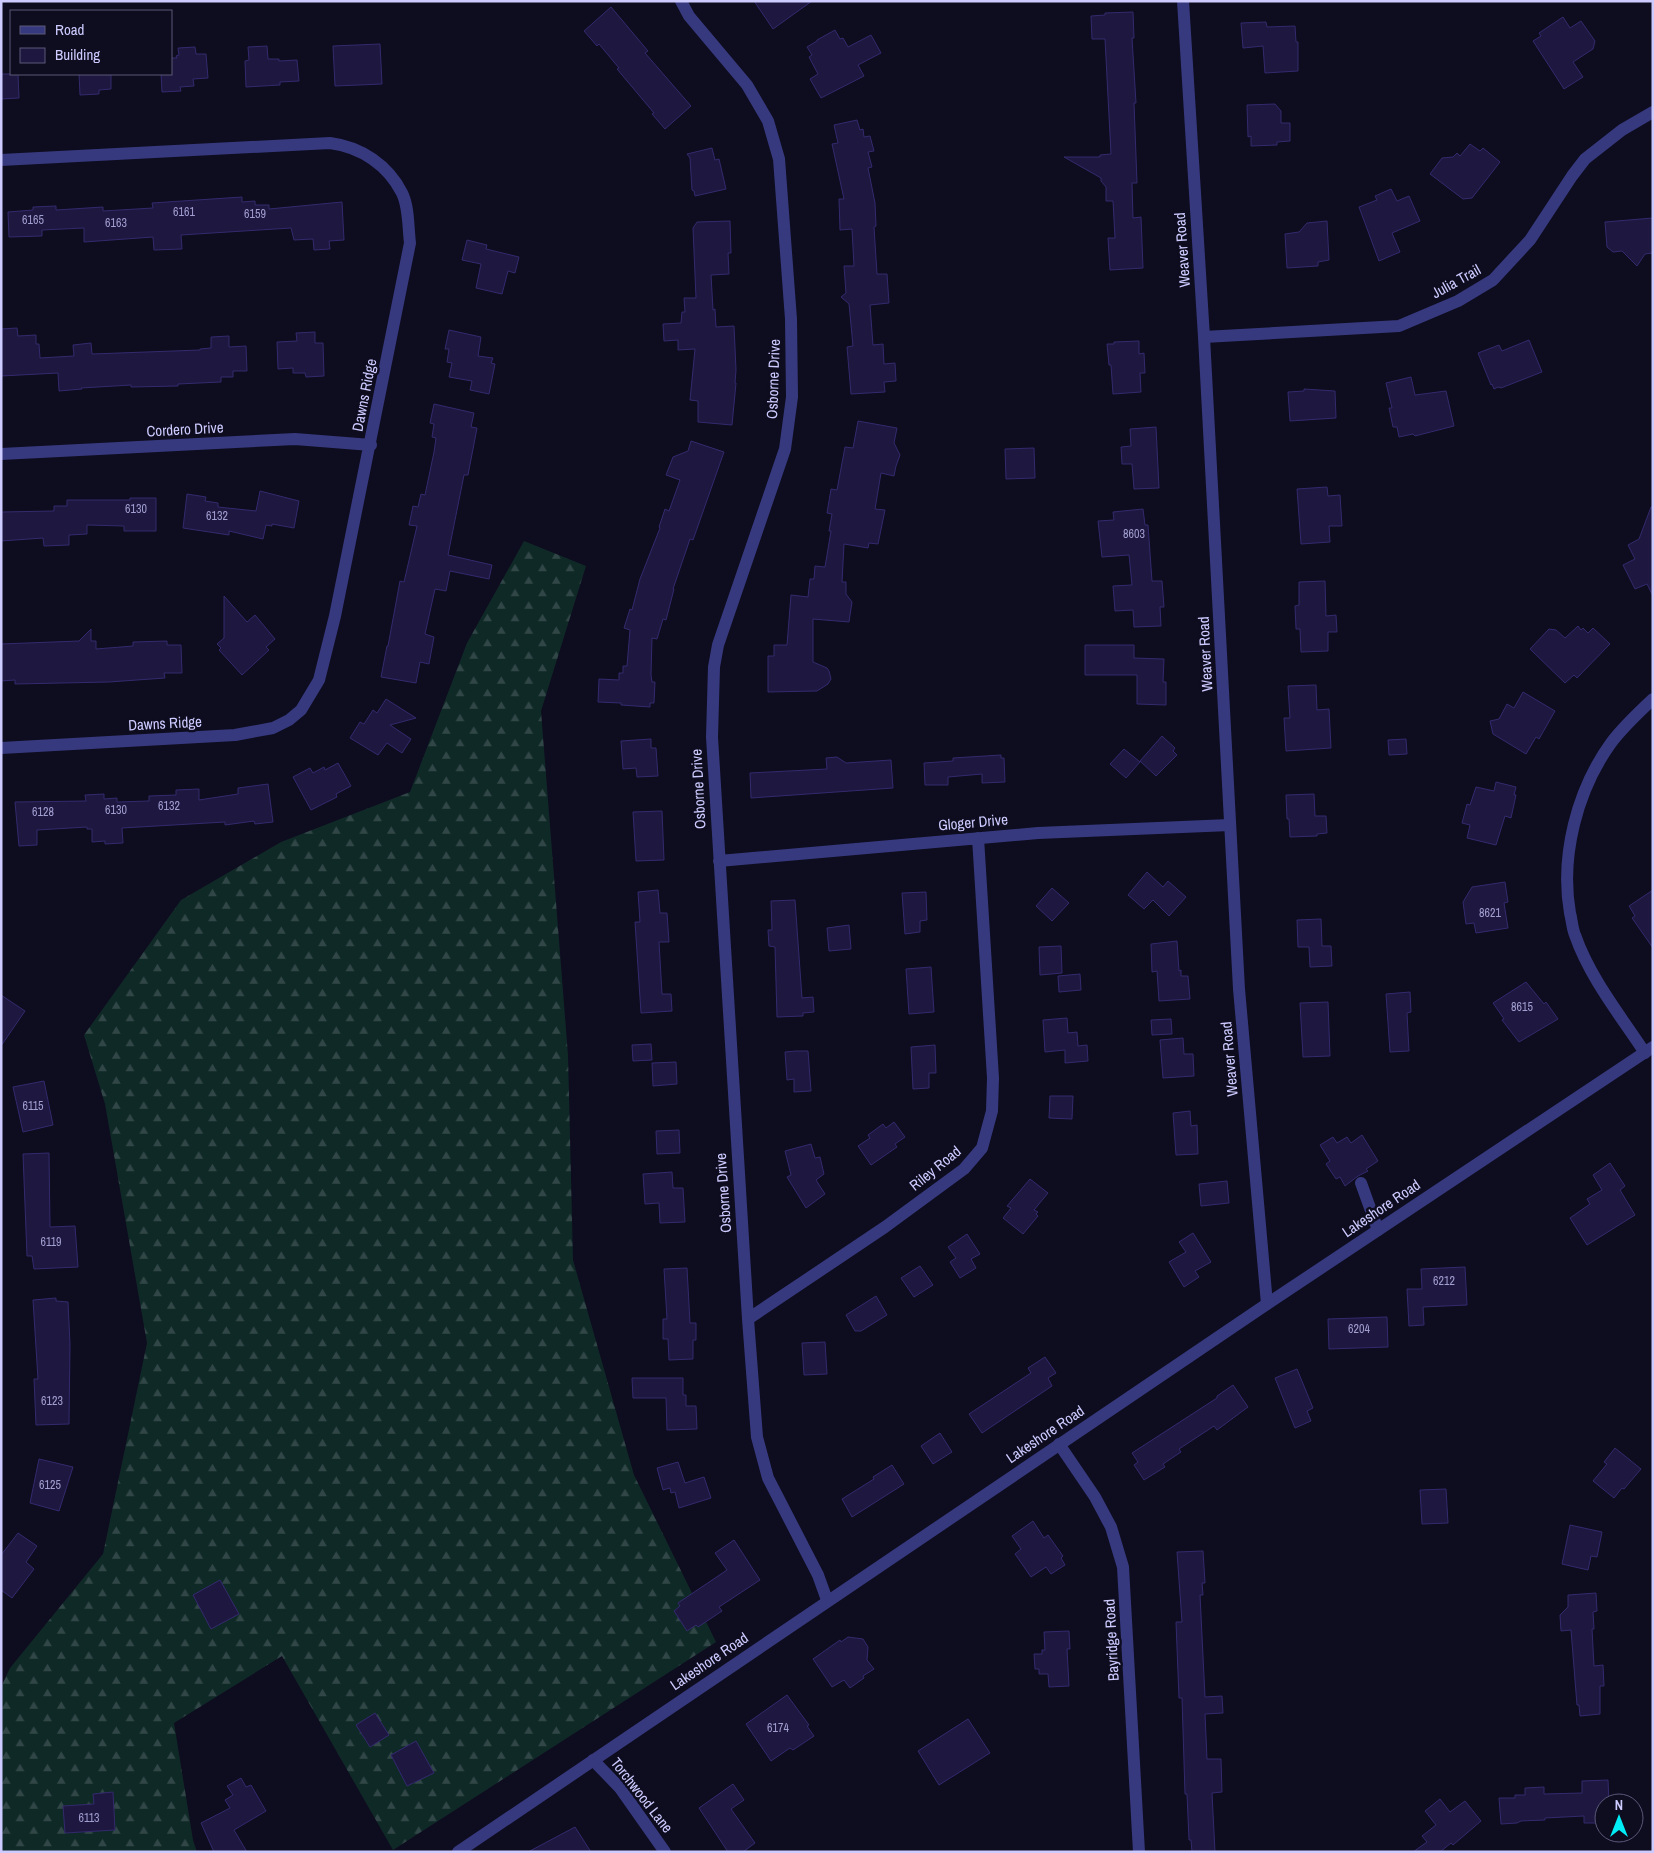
<svg xmlns="http://www.w3.org/2000/svg" width="1654" height="1853" font-family="'Archivo Narrow',sans-serif">
<style>
.forest{fill:url(#forest-firs)}
.building{fill:#1e1841;stroke:#332a6d}
.lines{fill:none;stroke-linecap:round;stroke-linejoin:round}
.minor{stroke:#37397f;stroke-width:12}
.tertiary{stroke:#37397f;stroke-width:12}
.labels{text-anchor:middle;dominant-baseline:central;stroke-width:5;stroke-linejoin:round;paint-order:stroke}
.number-label{font-size:12px;fill:#a19ed0}
.street-label{font-size:15px;fill:#cdcbff;stroke:#0e0c1f}
</style>
<defs>
<pattern id="forest-firs" width="22" height="20" patternUnits="userSpaceOnUse" patternTransform="scale(1.25)"><rect width="22" height="20" fill="#0f2927"/><path d="M5 1l3.5 6h-7zM16 11l3.5 6h-7z" fill="#314747"/></pattern>
</defs>
<rect width="100%" height="100%" fill="#0e0c1f"/>
<!-- forest -->
<path class="forest" d="M524,541L586,566L541,711L568,1055L573,1260L634,1475L716,1642L393,1850L282,1656L174,1723L193,1840L197,1852H1V1687L10,1668L103,1554L147,1343L105,1104L84,1035L181,900L281,842L410,792L467,643Z"/>
<!-- building -->
<path class="building" d="M754,1H812L773,29Z
M611,7L648,51L645,53L691,106L665,129L652,114L654,113L617,69L619,68L599,44L597,46L584,31Z
M1133,12L1134,38H1132L1136,103H1134L1137,183H1132L1133,218L1141,217L1143,268L1110,270L1108,238H1115L1113,201H1106V187L1101,181V178L1064,157H1100V155L1111,154L1105,39H1092L1091,16L1105,15V13Z
M1563,17L1570,28L1581,21L1595,41L1593,49L1573,62L1583,77L1564,89L1533,41L1541,36L1539,33Z
M1266,22L1267,27L1295,26L1296,42H1298V71L1265,73L1263,46L1243,48L1241,23Z
M835,30L840,39L843,38L848,47L871,35L881,53L858,65L864,76L821,98L810,79L818,74L809,57L812,55L807,47L817,41V40Z
M380,44L382,84L335,86L333,46Z
M267,46L268,59H279V61L297,60L299,81L280,82V85L246,87L245,61L249,60L248,47Z
M195,47L196,54H206L208,78L193,79L194,86L180,87L181,91L162,92L161,74H171V58H177L176,56L179,55L178,48Z
M1,74H18L19,98L1,99Z
M79,74H111V89L99,90V94L80,95Z
M1275,104L1281,111V123H1290V141L1277,142V145L1251,146V136L1248,137L1247,105Z
M857,120L860,130L863,129L864,137L870,136L874,151L868,152L872,167L868,168L875,203L876,226L874,227L877,274H887L889,303L870,305L873,345L883,344L884,364L895,363L896,381L884,382L885,392L851,394L847,347L853,346L849,304L841,297L846,293L844,266H854L852,229L840,230L839,199H844L832,144L838,143L834,125Z
M1470,144L1480,151L1483,148L1500,162L1472,198L1463,199L1430,174L1442,158L1453,157L1457,153L1460,156Z
M712,148L715,160L719,159L726,189L695,196L694,191L692,190L690,158L687,154Z
M1391,189L1397,201L1409,196L1420,221L1392,233L1400,252L1379,261L1359,207L1377,200L1375,196Z
M242,197V202L255,201V205H269V209L342,202L344,240L329,241L330,249L314,250L313,239L294,240L291,228L181,235L182,249L154,250L153,237L84,242V228L42,230V236L9,237L8,212L33,210V207L56,206V210L103,207V211L153,208L152,203Z
M1653,218V253L1645,254L1637,266L1622,251L1613,252L1607,247L1605,222Z
M730,221L731,253H728L729,274L711,275L713,310L715,309L716,327L734,326L736,370L735,383H736L732,425L698,422V401L690,400L695,349L678,350V340L664,341L663,324L681,323L682,312H685L684,298H696L693,228L697,222Z
M1327,221L1329,260L1318,262V266L1287,268L1285,234L1299,232L1307,223Z
M467,240L487,245L486,249L519,257L515,273L508,271L502,294L476,288L481,264L462,260Z
M17,328L18,336L36,335V344H39L40,358L74,356L73,345L91,343L92,354L200,350V349L211,348V337L229,336V347L246,346L247,371H233V377H221V382L178,384V386L131,387V385L81,388L82,389L59,391L58,373L1,376V329Z
M449,330L481,337L478,356L493,358L491,363L495,364L489,394L470,390L472,381L449,377L452,363L447,362L449,349H445Z
M315,332V343H323L324,376L306,377L305,373H293V368L278,369L277,342L297,341L296,333Z
M1529,340L1542,372L1501,388L1498,387L1494,389L1492,384L1491,385L1478,353L1499,345L1502,351Z
M1139,341V354L1144,353L1145,373H1140L1141,392L1113,394L1111,365H1109L1107,344H1114V342Z
M1411,377L1415,395L1446,391L1454,426L1415,436L1413,434L1399,437L1397,427H1393L1389,408H1392L1386,383Z
M1304,389L1335,391L1336,418L1290,421L1288,392L1304,391Z
M434,404L474,413L471,427L477,428L468,475H464L448,555L492,565L489,579L450,571L446,591L435,589L425,634L434,637L429,664L420,662L416,683L381,677L387,646H388L400,581L404,582L417,526L409,525L413,506L418,507L421,494L425,495L434,452L436,438L432,437L434,424L430,423Z
M858,421L897,428L894,443L900,455L896,466L894,476L881,473L875,509L885,510L878,544L869,543L868,548L844,544L842,582H846V594L852,602L849,622L813,619V662L827,668L829,671L831,679L828,684L817,691L768,692V656H774V645H787L791,595L808,597L810,579H814L815,566L825,567L831,531H829L832,514L827,513L831,489L837,490L845,447L853,448Z
M1156,427L1159,488L1134,489L1132,464H1122L1121,447L1131,446L1130,429Z
M691,441L724,452L693,540L690,539L673,589H674L666,620L663,619L657,639L652,638L651,675L652,682H655L654,703H650V707L621,705V703L598,702L599,679L619,680V673H623V666H627L630,630L624,628L630,609L632,610L640,579L660,528L659,527L665,509L669,511L680,480L666,475L673,457L688,451Z
M1034,448L1035,478L1006,479L1005,449Z
M1327,487L1328,496L1340,495L1342,526H1329L1330,542L1301,544L1297,489Z
M260,491L299,501L294,528L272,524V526L266,525L263,539L229,531V535L183,528L187,494L206,497L205,501L218,503V507L256,511Z
M130,498H156V531H124V526L87,525V534L69,535V545L44,546L43,538L1,541V512L54,511V506H67V500H130Z
M1651,507H1653V596L1647,584L1635,589L1623,565L1635,559L1628,545L1639,539Z
M1143,509L1145,525H1148L1152,581H1162L1164,607H1160L1161,626L1134,627L1133,610L1115,611L1113,586L1132,585L1129,555L1102,557L1098,521L1114,520L1113,512Z
M1325,581L1326,616L1336,615L1337,632H1328V651L1301,652L1300,629H1296L1295,606L1299,605V582Z
M224,596L247,622L255,615L275,639L266,647L269,650L242,675L219,650L221,648L217,644L224,638Z
M1578,626L1581,630L1583,628L1588,633L1593,628L1610,644L1577,678L1574,675L1565,683L1530,649L1549,629L1556,630L1565,638Z
M91,629V641H96V649L133,646V642L167,641V645H181L182,673H164L165,678L109,682L15,684V680L1,681V644L79,641Z
M1085,645H1134V658L1164,659L1163,682H1166V705L1137,704V675H1085Z
M1316,685L1317,710L1329,709L1331,748L1286,751L1284,718H1290L1288,686Z
M1523,692L1555,711L1539,739L1536,737L1526,754L1493,734L1490,721L1499,719L1507,704L1514,708Z
M386,699L416,718L390,725L411,739L402,753L387,743L378,755L350,738L360,722L364,724L373,710L377,713Z
M1162,736L1175,748L1173,751L1177,755L1156,776L1140,761Z
M651,739V748H656L658,776L637,777L636,768L623,769L621,741Z
M1406,739L1407,754L1389,755L1388,740Z
M1124,749L1140,762L1126,778L1110,764Z
M1001,755V758H1004L1005,782L982,783V774L948,777V785H925L924,763L953,761V758Z
M837,757L846,763L891,760L893,788L751,798L750,773L827,769L826,758Z
M338,763L351,786L336,794L337,797L311,810L293,777L310,768L313,773L324,767L325,770Z
M1496,782L1516,787L1514,795H1516L1511,818L1505,816L1496,845L1467,838L1470,825L1462,823L1467,804L1470,805L1476,787L1494,791Z
M268,784L273,822L255,824L254,821L225,825V822L122,828L123,843L105,844V841L92,842V829H87V827L37,830V845L19,846L15,802L86,801L85,795L104,794V799L117,798V802L149,801V796L176,795V790L199,789V800L238,794V788Z
M1314,794L1315,816H1326L1327,833L1317,834V836L1290,837L1289,819H1287L1286,795Z
M662,811L664,860L636,861L633,812Z
M1147,872L1163,887L1168,881L1186,897L1169,916L1153,900L1144,909L1128,895Z
M1505,882L1508,902L1504,903L1508,928L1476,933L1474,923L1466,924L1463,902L1472,887Z
M1052,888L1069,903L1052,921L1036,906Z
M658,890L660,913H667L669,942H659L662,994H671L672,1011L641,1013L635,922H640L638,892Z
M1653,890V948L1632,918L1635,916L1629,906Z
M926,892L927,920L920,921V932L905,934L902,893Z
M795,900L802,998L813,997L814,1012L803,1013V1016L777,1017L775,947L769,946L768,930H772L771,901Z
M1321,919L1322,946H1331L1332,966L1310,967L1309,947H1298L1297,920Z
M849,925L851,949L829,951L827,928Z
M1177,941L1179,971L1181,970V976H1188L1190,999L1159,1001L1157,971L1152,972L1151,944Z
M1061,946L1062,973L1040,975L1039,947Z
M931,967L934,1012L909,1014L906,969Z
M1080,974L1081,990L1059,992L1058,976Z
M1526,982L1544,1004L1546,1002L1558,1019L1519,1042L1502,1020L1504,1019L1493,1003Z
M1410,992L1411,1012L1407,1013L1409,1051L1390,1052L1386,994Z
M1,995L25,1011L1,1046Z
M1328,1002L1330,1056L1303,1057L1300,1003Z
M1067,1018L1068,1033L1077,1032L1078,1046L1087,1045L1088,1061L1065,1063V1050L1045,1052L1043,1020Z
M1171,1019L1172,1034L1152,1035L1151,1020Z
M1183,1038L1184,1054H1193L1194,1076L1163,1078L1160,1040Z
M651,1044L652,1060L633,1061L632,1045Z
M935,1045L936,1073H929V1088L913,1089L911,1047Z
M796,1051H808L811,1091L794,1092V1079L787,1080L785,1052Z
M676,1062L677,1084L653,1086L652,1063Z
M44,1081L53,1125L23,1132L13,1087Z
M1050,1096H1073L1072,1119L1049,1118Z
M1190,1111L1191,1126L1197,1125L1198,1154L1176,1155L1173,1113Z
M894,1122L905,1137L895,1144L897,1147L871,1165L858,1146L870,1138L868,1135L883,1124L886,1128Z
M679,1130L680,1153L657,1154L656,1131Z
M1362,1135L1378,1161L1366,1169L1368,1171L1358,1176L1345,1186L1340,1177L1336,1179L1326,1164L1330,1161L1320,1145L1333,1137L1337,1143L1347,1137L1351,1143Z
M811,1144L815,1158L820,1157L824,1174L816,1180L825,1194L806,1208L787,1177L791,1175L785,1151Z
M49,1153L50,1227L75,1226L78,1267L34,1269L32,1256H27L23,1154Z
M1610,1163L1625,1186L1620,1190L1635,1215L1587,1245L1570,1218L1590,1204L1587,1199L1602,1190L1593,1175Z
M672,1172L673,1188H683L685,1222L660,1223L659,1203L645,1204L643,1174Z
M1030,1179L1048,1193L1034,1210L1038,1212L1036,1214L1038,1216L1023,1234L1003,1218L1011,1208L1007,1206Z
M1227,1181L1229,1203L1201,1206L1199,1184Z
M1193,1233L1211,1262L1195,1271L1199,1277L1184,1287L1169,1262L1186,1252L1179,1242Z
M967,1234L980,1254L971,1259L976,1268L960,1278L950,1262L956,1258L948,1247Z
M920,1266L933,1285L914,1297L901,1278Z
M1465,1267L1467,1305L1423,1307L1424,1325L1409,1326L1407,1289H1422L1421,1269Z
M687,1268L690,1323H696V1340H693V1359L669,1360L668,1339H663V1319H667L664,1269Z
M876,1296L887,1315L861,1331H855L846,1315Z
M56,1298V1301L68,1302L70,1344L69,1424L36,1425L34,1379H38L33,1300Z
M1387,1317L1388,1347L1329,1349L1328,1319Z
M825,1342L827,1374L804,1375L802,1343Z
M1045,1357L1056,1373L1048,1378L1052,1386L982,1433L969,1414L1031,1373L1028,1368Z
M1297,1369L1313,1408L1307,1411L1311,1421L1295,1428L1275,1378Z
M632,1378H683V1395H686V1406H696L697,1429L667,1430L666,1398H633Z
M1233,1385L1248,1407L1217,1430L1214,1426L1179,1449L1181,1452L1163,1464L1165,1467L1144,1480L1134,1465L1138,1462L1132,1453L1217,1398V1396Z
M940,1433L952,1452L933,1464L921,1446Z
M1615,1448L1641,1469L1624,1489L1622,1488L1614,1498L1593,1481L1607,1464L1604,1462Z
M39,1459L73,1467L59,1511L30,1503Z
M678,1462L685,1483L704,1477L711,1498L679,1508L675,1492L671,1493L670,1488L663,1490L657,1468Z
M892,1465L904,1484L852,1517L842,1499L874,1479L873,1477Z
M1446,1489L1448,1523L1422,1524L1420,1490Z
M1033,1521L1044,1538L1048,1535L1063,1556L1061,1558L1065,1565L1051,1574L1046,1567L1031,1577L1015,1554L1021,1549L1012,1536Z
M1570,1525L1602,1532L1597,1557L1591,1556L1588,1570L1562,1564Z
M18,1533L37,1546L26,1562L34,1569L12,1598L1,1590V1555Z
M734,1540L760,1580L719,1607L722,1611L698,1627L696,1625L687,1631L674,1611L680,1606L678,1603L727,1570L715,1553Z
M1203,1551L1205,1583H1202L1203,1595H1200L1205,1697L1222,1696L1223,1713L1205,1714L1207,1759H1221L1222,1792L1212,1793L1215,1852H1192L1191,1840H1189L1187,1794H1185L1182,1698H1179L1176,1622H1182L1177,1552Z
M220,1580L239,1614L211,1629L193,1595Z
M1596,1593L1597,1611L1593,1612L1594,1629H1592L1594,1666L1603,1665L1604,1686H1600V1714L1580,1716L1579,1705H1577L1571,1630L1561,1631L1560,1615L1568,1607V1595Z
M1069,1631L1070,1649H1067L1069,1686L1049,1687L1048,1674H1039V1669H1035L1034,1654H1042V1650H1045L1044,1632Z
M848,1637L863,1639L868,1647L867,1660L874,1669L863,1676L864,1678L850,1688L844,1680L832,1687L813,1659L840,1640L841,1642Z
M787,1695L809,1725L807,1726L814,1736L793,1750L790,1748L771,1761L746,1724Z
M375,1713L389,1735L370,1747L356,1725Z
M968,1719L990,1753L939,1785L918,1751Z
M416,1741L434,1773L407,1786L391,1755Z
M241,1778L246,1787L251,1785L266,1811L234,1830L247,1852H214L201,1823L230,1808L225,1800L233,1795L227,1786Z
M1608,1780L1609,1803H1604V1819L1601,1820V1823H1584V1816L1545,1818V1820L1521,1821L1517,1823L1501,1824L1499,1798H1515V1795H1525V1788L1544,1787V1794L1582,1793V1781Z
M733,1784L744,1800L731,1809L755,1843L743,1852H728L699,1808Z
M113,1792L115,1830L65,1833L63,1806L94,1804L93,1794Z
M1440,1799L1450,1812L1465,1801L1481,1821L1453,1845L1451,1843L1440,1852H1413L1427,1842L1422,1836L1436,1825L1425,1811Z
M575,1827L591,1852H528Z"/>
<g class="lines">
<!-- minor -->
<path class="minor" d="M681,1L689,16L747,85L768,121L779,159L791,319L792,397L785,449L718,645L714,667L712,737L748,1319L757,1437L768,1478L818,1575L827,1600
M1183,1L1204,337L1239,989L1267,1304
M1,160L330,143C361,147 388,165 402,193C409,207 408,227 410,243L335,616L319,680L301,710L289,720L273,728L235,735L1,748
M1204,337L1399,326L1458,301L1493,280L1530,240L1572,176L1585,159L1622,130L1653,112
M1,454L295,439L371,445
M719,861L1038,833L1230,825
M1645,1053C1620,1015 1590,978 1575,935C1572,928 1572,920 1570,913C1560,856 1577,790 1611,743C1623,727 1638,713 1653,699
M1361,1183L1378,1230
M748,1319L885,1227L964,1169L982,1148L992,1111L993,1078L978,838
M1059,1444L1095,1497L1111,1527L1123,1567L1139,1852
M593,1760L620,1788L665,1852"/>
<!-- tertiary -->
<path class="tertiary" d="M458,1852L1267,1304L1653,1047"/>
</g>
<g class="labels">
<!-- number labels -->
<g class="number-label">
<text x="184" y="212">6161</text>
<text x="255" y="214">6159</text>
<text x="33" y="220">6165</text>
<text x="116" y="223">6163</text>
<text x="136" y="509">6130</text>
<text x="217" y="516">6132</text>
<text x="1134" y="534">8603</text>
<text x="169" y="806">6132</text>
<text x="116" y="810">6130</text>
<text x="43" y="812">6128</text>
<text x="1490" y="913">8621</text>
<text x="1522" y="1007">8615</text>
<text x="33" y="1106">6115</text>
<text x="51" y="1242">6119</text>
<text x="1444" y="1281">6212</text>
<text x="1359" y="1329">6204</text>
<text x="52" y="1401">6123</text>
<text x="50" y="1485">6125</text>
<text x="778" y="1728">6174</text>
<text x="89" y="1818">6113</text>
</g>
<!-- street labels -->
<g class="street-label">
<text transform="translate(1182 250) rotate(-94)">Weaver Road</text>
<text transform="translate(1456 281) rotate(-29)">Julia Trail</text>
<text transform="translate(773 379) rotate(-88)">Osborne Drive</text>
<text transform="translate(364 395) rotate(-79)">Dawns Ridge</text>
<text transform="translate(185 429) rotate(-3)">Cordero Drive</text>
<text transform="translate(1205 654) rotate(-93)">Weaver Road</text>
<text transform="translate(165 723) rotate(-3)">Dawns Ridge</text>
<text transform="translate(698 789) rotate(-93)">Osborne Drive</text>
<text transform="translate(973 822) rotate(-5)">Gloger Drive</text>
<text transform="translate(1229 1059) rotate(-95)">Weaver Road</text>
<text transform="translate(935 1168) rotate(-39)">Riley Road</text>
<text transform="translate(723 1193) rotate(-94)">Osborne Drive</text>
<text transform="translate(1381 1208) rotate(-34)">Lakeshore Road</text>
<text transform="translate(1045 1434) rotate(-34)">Lakeshore Road</text>
<text transform="translate(1111 1640) rotate(-93)">Bayridge Road</text>
<text transform="translate(709 1661) rotate(-34)">Lakeshore Road</text>
<text transform="translate(642 1795) rotate(52)">Torchwood Lane</text>
</g>
</g>
<!-- border -->
<rect width="1654" height="1853" fill="none" stroke="#cdcbff" stroke-width="5"/>
<!-- legend -->
<rect x="10" y="10" width="162" height="65" fill="#0e0c1f" stroke="#5a5879"/>
<rect x="20" y="26" width="25" height="8" fill="#37397f" stroke="#5a5879"/>
<text x="55" y="35" font-size="15" fill="#cdcbff">Road</text>
<rect x="20" y="48" width="25" height="15" fill="#1e1841" stroke="#5a5879"/>
<text x="55" y="60" font-size="15" fill="#cdcbff">Building</text>
<!-- north arrow -->
<g transform="translate(1619 1818)"><circle r="24" fill="#0e0c1f" stroke="#5a5879"/>
<path d="M0-4L9 19L0 12L-9 19Z" fill="#00edf6"/>
<text y="-8" font-size="14" font-weight="bold" text-anchor="middle" fill="#cdcbff">N</text>
</g>
</svg>
